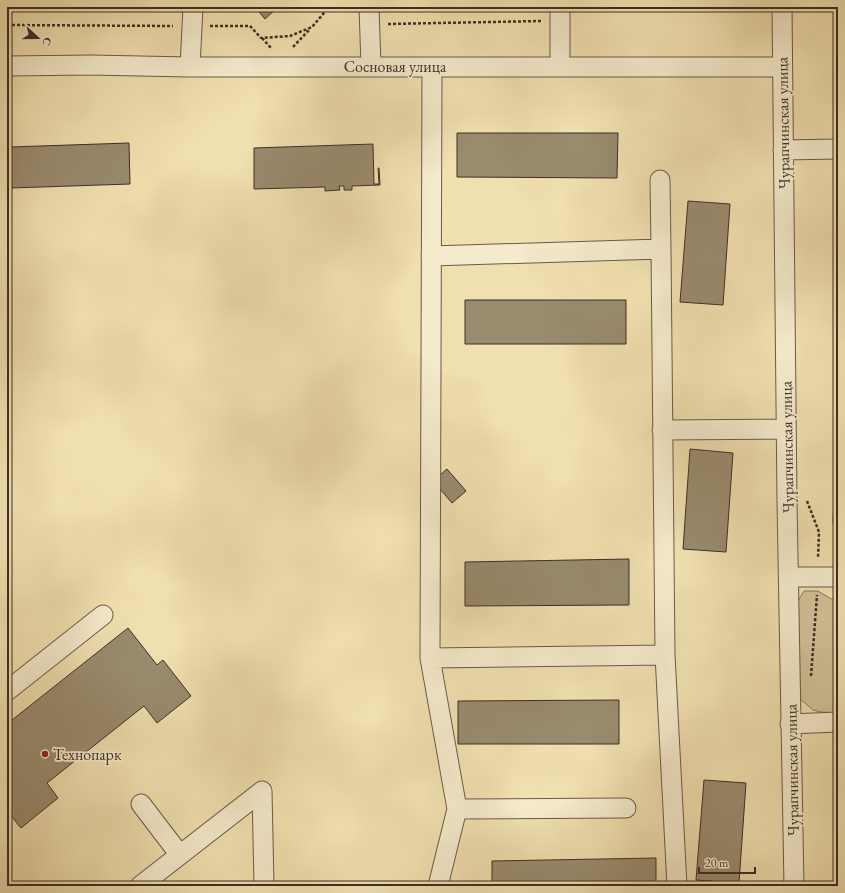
<svg xmlns="http://www.w3.org/2000/svg" width="845" height="893" font-family="'EB Garamond',serif">
<style>
.green{fill:#d1c198;stroke:#867860}
.building{fill:#998b6e;stroke:#3b2f27}
.lines{fill:none;stroke-linecap:round;stroke-linejoin:round}
.minor-casing{stroke:#685b49;stroke-width:21}
.path{stroke:#3b2f27;stroke-width:2.5;stroke-dasharray:3 2;stroke-linecap:butt}
.minor{stroke:#f5eacb;stroke-width:19}
.poi-dot{fill:#8f2418;stroke:#f5eacb;stroke-width:1.5}
.labels{text-anchor:middle;dominant-baseline:central;stroke-width:3.5;stroke-linejoin:round;paint-order:stroke}
.street-label{font-size:16px;fill:#3b2f27;stroke:#f5eacb}
.poi-label{font-size:16px;fill:#3b2f27;stroke:#f5eacb;text-anchor:start}
</style>
<rect width="100%" height="100%" fill="#f0dfaf"/>
<filter id="stains"><feTurbulence type="fractalNoise" baseFrequency=".005" numOctaves="4"/><feColorMatrix values="0 0 0 0 .2 0 0 0 0 .09 0 0 0 0 .02 0 0 0 .5 -.17"/></filter>
<radialGradient id="worn" r=".72"><stop offset=".6" stop-color="#630" stop-opacity="0"/><stop offset="1" stop-color="#630" stop-opacity=".3"/></radialGradient>
<!-- green -->
<path class="green" d="M804,591H818L838,603V713L821,712L813,710L799,698L798,601Z"/>
<!-- building -->
<path class="building" d="M255,7H278L265,19Z
M457,133H618L617,178L457,177Z
M129,143L130,184L11,188L10,147Z
M373,144L374,184H379L378,168H379L380,185L352,186V190H344V186H339L340,190L325,191V187L254,189V148Z
M688,201L730,204L723,305L680,302Z
M465,300H626V344H465Z
M690,449L733,453L726,552L683,549Z
M835,462H838V523H833Z
M447,469L466,491L452,503L433,481Z
M629,559V605L465,606V562Z
M128,628L157,665L163,660L191,696L157,723L144,706L47,783L58,798L21,828L7,811V724Z
M619,700V744H458V701Z
M704,780L746,783L739,883L696,880Z
M656,858V886H492V861Z"/>
<g class="lines">
<defs>
<path id="minor" d="M369,7L371,66
M782,7L787,502L794,886
M7,66L91,65L190,67H782
M190,67L193,7
M432,67L430,658L457,809L626,808
M560,67V7
M783,150L838,149
M661,249L665,655L677,886
M431,256L661,249L660,180
M662,430L786,429
M789,577H838
M430,658L665,655
M7,691L103,615
M790,724L838,722
M141,804L180,855
M140,886L262,791L264,886
M438,886L457,809"/>
</defs>
<!-- minor casing -->
<use href="#minor" class="minor-casing"/>
<!-- path -->
<path class="path" d="M388,24L541,21
M7,25L173,26
M210,26H250L261,38L290,36L312,27L329,7
M262,38L271,48
M293,47L310,29
M807,501L819,532L818,558
M811,676L817,595"/>
<!-- minor -->
<use href="#minor" class="minor"/>
</g>
<!-- markers -->
<circle class="poi-dot" cx="45" cy="754" r="4"/>
<g class="labels">
<!-- street labels -->
<g class="street-label">
<text x="395" y="66">Сосновая улица</text>
<text transform="translate(783 123) rotate(-91)">Чурапчинская улица</text>
<text transform="translate(787 447) rotate(-91)">Чурапчинская улица</text>
<text transform="translate(792 770) rotate(-91)">Чурапчинская улица</text>
</g>
<!-- poi labels -->
<g class="poi-label">
<text x="53" y="754">Технопарк</text>
</g>
</g>
<!-- margin -->
<rect width="845" height="893" fill="none" stroke="#f0dfaf" stroke-width="24"/>
<rect x="8" y="8" width="829" height="877" fill="none" stroke="#3b2f27" stroke-width="2"/>
<rect x="12" y="12" width="821" height="869" fill="none" stroke="#3b2f27"/>
<!-- north arrow -->
<g transform="translate(38 38) rotate(111)" stroke="#f5eacb" stroke-width="3" paint-order="stroke">
<path d="M0-3L7 15L0 10L-7 15Z" fill="#3b2f27"/>
<text y="-6" font-size="11" font-weight="bold" text-anchor="middle" fill="#3b2f27">С</text>
</g>
<!-- scale -->
<path d="M699 867v6h56v-6" fill="none" stroke="#3b2f27" stroke-width="2"/>
<text x="705" y="867" font-size="12" fill="#3b2f27" stroke="#f5eacb" stroke-width="3" paint-order="stroke">20 m</text>
<rect width="100%" height="100%" filter="url(#stains)"/>
<rect width="100%" height="100%" fill="url(#worn)"/>
</svg>
